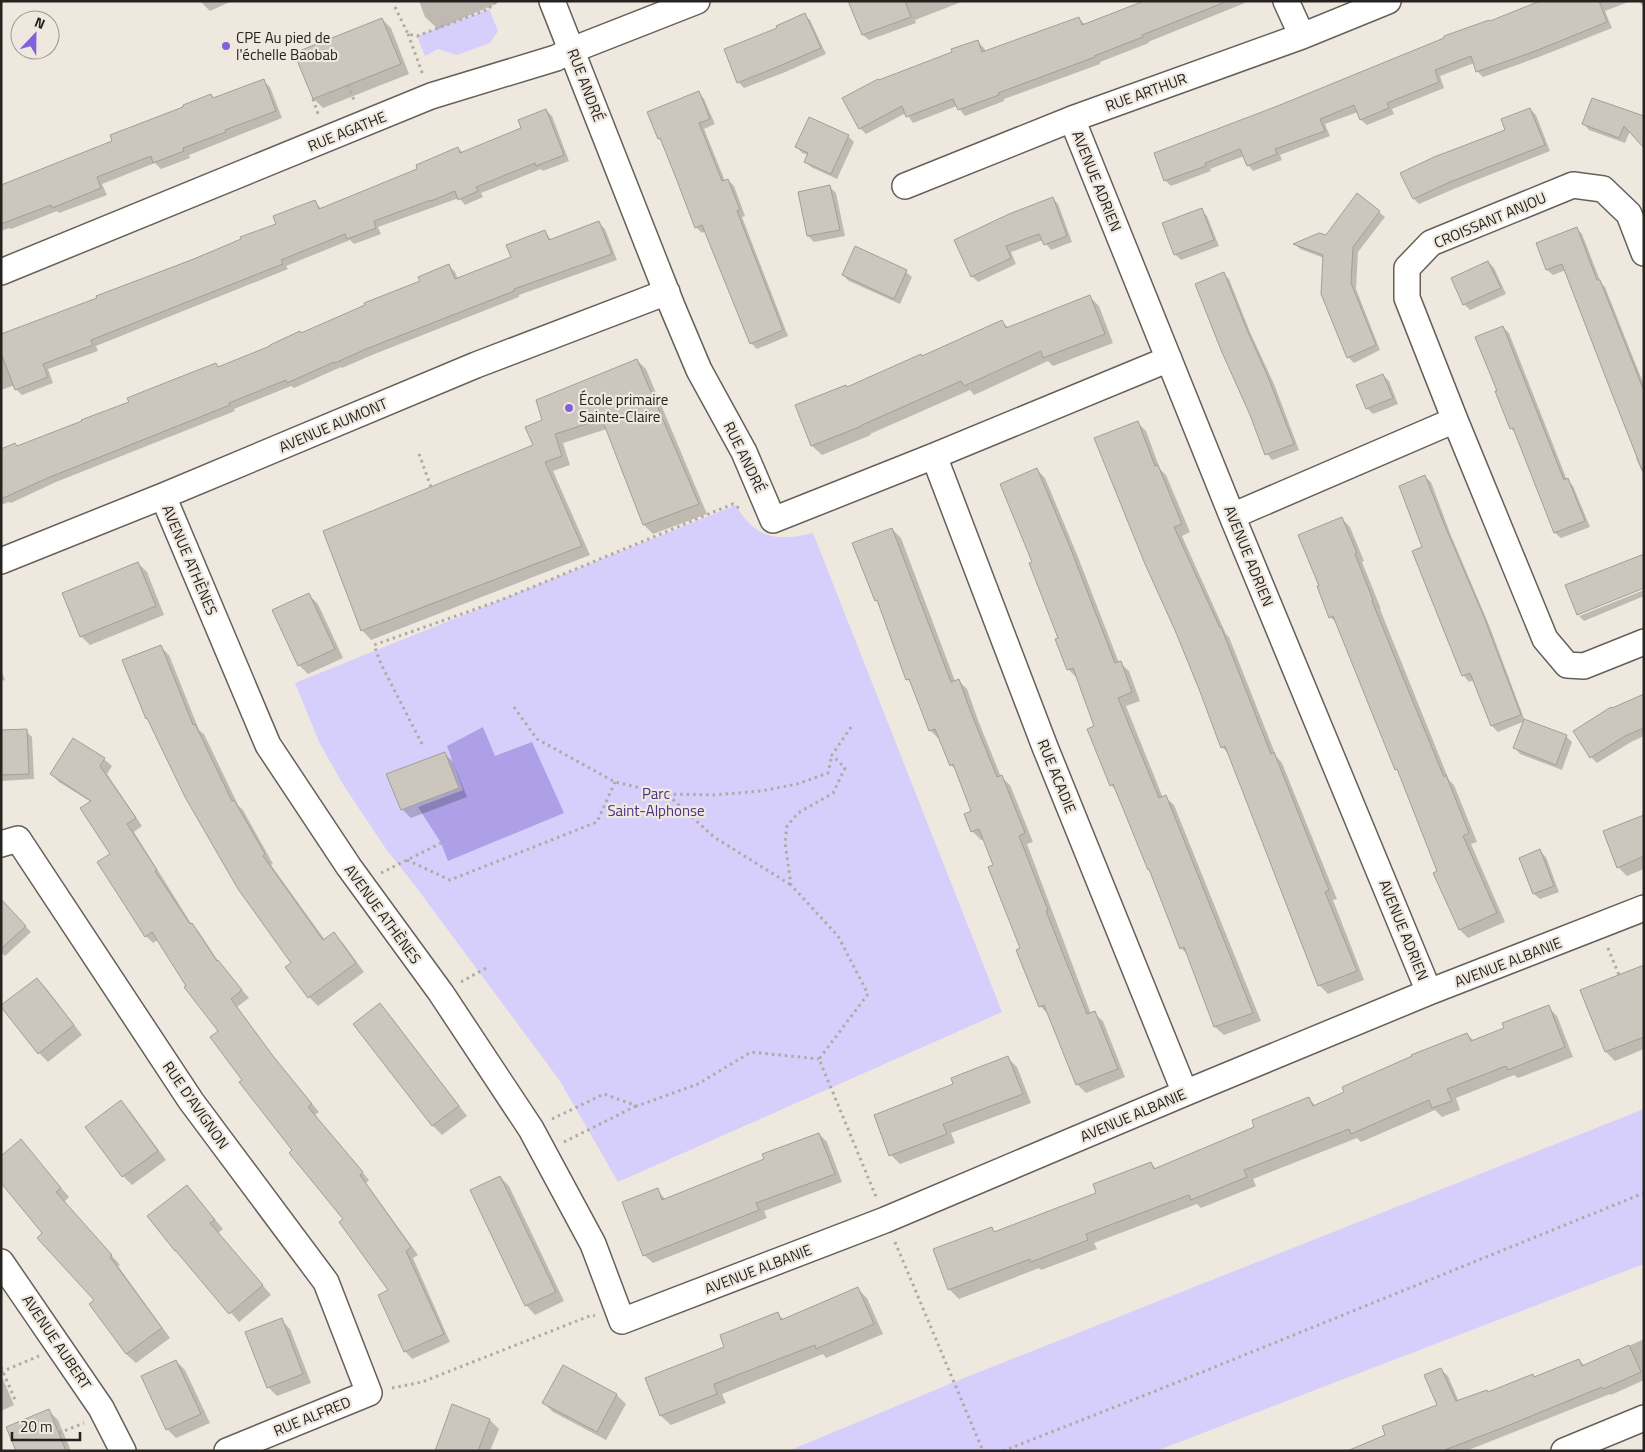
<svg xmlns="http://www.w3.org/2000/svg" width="1645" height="1452" font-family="'Titillium Web',sans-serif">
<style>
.green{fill:#d6cffc}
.water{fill:#ada0e7}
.shadow{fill:#0003}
.building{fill:#cdc6be;stroke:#a49e96}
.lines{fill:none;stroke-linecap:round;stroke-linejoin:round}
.minor-casing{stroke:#666059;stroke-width:28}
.path{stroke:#b0aaa3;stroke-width:3;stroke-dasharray:2.5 4;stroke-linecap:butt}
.minor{stroke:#fff;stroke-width:25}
.poi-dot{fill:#8262dc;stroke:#efe8df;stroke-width:2}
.labels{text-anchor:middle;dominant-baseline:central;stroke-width:4.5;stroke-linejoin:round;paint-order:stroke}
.poi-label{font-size:15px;fill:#25221f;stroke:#efe8df;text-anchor:start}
.street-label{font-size:15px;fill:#25221f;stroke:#efe8df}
.park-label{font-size:15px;fill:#4a3384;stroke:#efe8df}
</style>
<rect width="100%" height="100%" fill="#efe8df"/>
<!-- green -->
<path class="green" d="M489,9L498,31L490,43L457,55L438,49L425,56L417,36Z
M736,505C755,539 778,542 813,533L1002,1012L618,1182L560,1081L416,887L386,849L344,786L320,744L295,683Z
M1644,1109V1264L1156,1451H788L964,1378Z"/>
<!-- water -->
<path class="water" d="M483,727L495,756L532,742L564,813L448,861L441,843L418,807L463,790L447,746Z"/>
<!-- shadow -->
<path class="shadow" d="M200,1H232L210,11Z
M419,1H497L498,3L438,29L425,17Z
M850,1H964L915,20L916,23L869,40L863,35Z
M1139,1H1244L1245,3L1148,42L1149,43L1100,62V64L1004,99V101L965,116L957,106L913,123L906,113L866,134L860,128L954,53L977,41L984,48L986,52L1079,19L1086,25L1140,4Z
M1544,1H1631L1605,11L1612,28L1539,57L1483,77L1477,71L1474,63L1440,76L1444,88L1392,109L1394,114L1367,125L1361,120L1358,112L1325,124L1330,136L1280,155L1282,160L1253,171L1248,165L1244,156L1210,169L1211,171L1171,186L1165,180L1276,108Z
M1638,1H1644V7Z
M804,15L810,20L826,54L783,73L744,88L738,82L779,29Z
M382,19L391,28L409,74L323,108L314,99Z
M263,81L270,87L282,118L189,155L190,158L161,169L155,163L102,184L107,195L59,213L57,211L11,229L9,228L1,231V186L114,142L211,96L214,99Z
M699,93L704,99L715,124L704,129L725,181L728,180L734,186L745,216L742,217L788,336L757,349L751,343L706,231L702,233L696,227L663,142L659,139Z
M1530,109L1536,115L1550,151L1456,188L1419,204L1414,199L1506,131Z
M546,110L552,116L569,161L543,171L541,169L481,193L483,197L465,205L459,198L378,227L381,234L354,244L350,240L286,266L288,269L96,346L98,351L48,369L53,383L22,395L16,389L15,385L1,390V335L99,298L98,297L277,225L315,201L321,209L419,170L458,148L463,153L523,129Z
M1644,116L1630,131L1625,143L1589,130L1584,124Z
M848,136L854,142L837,179L811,167L805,161L808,155L802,153L797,147Z
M830,187L836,193L845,236L814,242L808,236L799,193Z
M1052,198L1058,204L1072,242L1051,250L1043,240L1011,252L1016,264L978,282L972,276Z
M1201,210L1207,216L1219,246L1181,260L1175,254Z
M1379,212L1385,217L1358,252L1356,289L1380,350L1354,363L1348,357L1324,258L1300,249L1295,244L1326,237Z
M599,223L605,229L617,260L519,295V297L372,355L342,368L341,367L294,388L291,386L234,409L235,411L56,482L11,503L9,502L1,505V451L18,447L130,402L216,365L219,368L302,334L421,282L449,266L455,272L458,279L512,258L545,232L552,241Z
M1576,228L1582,234L1601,283L1605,287L1644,385V476L1636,458L1639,457L1566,270L1553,275L1547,270L1537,243Z
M1488,262L1494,268L1506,294L1470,310L1464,304Z
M906,272L912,277L900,304L849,281L843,275Z
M1223,273L1229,279L1250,332L1274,384L1299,450L1272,460L1267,454Z
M1090,297L1099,306L1113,343L1053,366L1048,361L974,395L970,390L870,434L871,435L822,455L812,446L796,406L848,388L922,358L1002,322L1009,328Z
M1503,327L1509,333L1567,480L1573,486L1590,527L1561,538L1555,533L1516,434L1511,428L1498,391Z
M637,360L646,369L707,514L653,534L644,525L607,429L563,443L570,465L553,471L590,555L371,640L362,630L534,446Z
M1383,375L1389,381L1398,404L1373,414L1367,408Z
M1138,423L1146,431L1160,469L1166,475L1190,532L1182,536L1226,634L1229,637L1276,756L1282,763L1337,899L1333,900L1364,980L1328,994L1319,985L1230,755L1222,747Z
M1037,470L1045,478L1078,557L1119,663H1120L1129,671L1140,701L1126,706L1163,798L1165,797L1174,805L1261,1021L1224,1035L1215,1027L1187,954L1181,948L1117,791L1111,785L1096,727L1077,678L1068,669L1060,639L1033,563Z
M1425,477L1431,482L1450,533L1489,625L1525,721L1566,736L1572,742L1562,770L1520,754L1515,748L1525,721L1498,732L1492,726L1474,680L1469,682L1464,676L1414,552L1424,548Z
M1342,519L1350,527L1364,561L1362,562L1381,609H1380L1449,780L1454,785L1477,842L1471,844L1505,922L1468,938L1460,930L1400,773L1396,769L1338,624L1330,617L1321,586Z
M892,529L901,538L955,681L958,680L967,689L978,720L1001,777L1010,785L1033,842L1027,844L1091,1014L1094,1013L1103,1021L1125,1077L1086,1093L1077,1084L1049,1015L1040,1006L995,866L984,839L981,840L972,831L973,812L957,771L951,765L940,738L939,739L930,730L912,684L907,679L880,604L876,600Z
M138,563L147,572L164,615L90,645L81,636Z
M1644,590V596L1584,621L1579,616Z
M309,595L318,604L343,658L308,674L299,665Z
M160,646L169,655L199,730L204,734L238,805L243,810L273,864L271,865L325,940L334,934L343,943L364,972L318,1006L309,997L293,963L150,722L147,718Z
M1,670L5,680L1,681Z
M1644,695V736L1631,742L1597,763L1591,757Z
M26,731L32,737L34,779L1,781V732Z
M74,740L104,759L112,766L107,774L142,826L134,832L192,925L199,932L218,961L249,998L237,1007L280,1065L319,1112L315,1115L369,1180L366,1183L418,1255L413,1258L450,1342L412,1359L405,1351L390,1291L345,1219L293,1151L244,1081L220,1031L187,986L158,940L153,943L146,936L91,802L59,782L51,774Z
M444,753L453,762L467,797L411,818L402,809Z
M1644,816V869L1627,876L1618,867Z
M1540,851L1546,857L1559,892L1540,899L1534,894Z
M1,901L31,932L5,956L1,952Z
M1644,966V1049L1615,1061L1606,1052Z
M37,979L46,988L82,1035L48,1062L39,1053Z
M380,1005L389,1014L467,1116L442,1135L433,1126L355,1024Z
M1548,1007L1557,1016L1573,1057L1518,1078L1514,1075L1456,1098L1460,1110L1442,1117L1435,1110L1361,1142L1357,1138L1253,1179L1256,1186L1201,1208L1197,1204L1094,1243L1097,1249L1041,1270L1039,1268L959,1299L949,1289L935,1250L991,1229L995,1233L1098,1194L1151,1163L1156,1169L1256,1127L1309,1099L1316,1106L1467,1034L1474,1041L1505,1029Z
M1008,1058L1017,1067L1031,1103L951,1133L955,1143L900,1164L891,1155L955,1085Z
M121,1102L130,1111L166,1160L132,1185L123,1176L87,1127Z
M819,1134L827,1142L842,1182L764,1211L767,1218L653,1263L644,1255L657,1190L666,1200L765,1160Z
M21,1141L69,1197L64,1202L120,1265L118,1266L170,1338L136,1363L126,1354L96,1300L44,1233Z
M500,1177L509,1186L564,1301L535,1315L526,1305Z
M187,1186L223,1229L218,1233L271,1295L239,1322L185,1259Z
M858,1289L867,1298L883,1334L826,1358L823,1354L722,1394L726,1403L671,1425L661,1416L647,1379L726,1348L778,1314L784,1320Z
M281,1320L290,1329L311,1383L277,1396L268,1387Z
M1644,1339V1380L1611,1395L1610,1394L1466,1451H1348L1387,1435L1439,1406L1441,1370L1448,1376L1459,1402L1488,1393L1533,1376L1535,1378L1579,1360L1585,1366Z
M176,1361L185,1370L210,1423L176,1438L167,1429Z
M1,1374L14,1405L1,1411Z
M617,1395L626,1404L606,1440L553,1412L544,1403Z
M49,1411L58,1420L71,1451H17Z
M490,1420L499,1429L490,1451H436Z"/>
<!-- building -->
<path class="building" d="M848,1H905L911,17L862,35Z
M1144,1H1222L1223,3L1142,35L1143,37L1094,56L1095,57L998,93L999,95L958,110L953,99L906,117L902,106L859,129L842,98L878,79L879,80L952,52L951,49L978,40L982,52L1079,17L1082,25Z
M1540,1H1599L1607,22L1533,52L1476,72L1471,56L1435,70L1439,82L1387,103L1389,108L1360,120L1354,105L1320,119L1325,131L1275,149L1277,154L1247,166L1240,149L1205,163L1206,166L1164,181L1154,153L1275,107L1444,38V36L1489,20L1490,21Z
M805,13L821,48L777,67L737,83L724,49L777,28L776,26Z
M382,18L401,64L313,99L294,53Z
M264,79L276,111L225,130L226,132L183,148L184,151L153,163L151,156L97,177L101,188L52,208L51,205L1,224V185L112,141L110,135L183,107V105L211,94L213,98Z
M699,91L710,119L699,123L722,181L728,179L740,210L737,211L783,330L750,344L702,225L695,228L676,178L660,138L658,139L647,112Z
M1592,98L1644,116V148L1624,126L1619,138L1582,124Z
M1530,108L1545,145L1450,182L1413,199L1400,173L1434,157L1505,130L1501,119Z
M546,109L564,155L536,166L535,163L476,187L478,191L458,200L455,191L431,201V200L374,221L376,228L347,239L345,234L281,260L283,264L91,340L93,345L43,364L48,377L15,390L1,353V334L97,298L96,296L194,259L241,239L240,237L276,224L273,216L315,200L319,209L417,169L416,165L458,147L460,153L521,128L518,120Z
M809,117L849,135L831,174L804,162L808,153L795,147Z
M830,185L840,230L807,236L798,192Z
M1357,193L1380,211L1353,247L1351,283L1376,345L1347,358L1321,294L1323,255L1293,244L1319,233L1326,235Z
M1053,197L1067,236L1044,245L1039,234L1006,246L1011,258L971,277L954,240L1009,214Z
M1202,208L1214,240L1174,255L1162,223Z
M599,221L612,254L514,289V291L366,349L335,363L334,362L287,383L286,380L229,403L230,405L50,477L1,499V449L15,443L17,446L82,421L81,420L129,402L127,398L175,379L216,363L218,367L270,346V345L300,331L301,333L365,305L364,303L420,281L418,277L449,264L455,279L511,257L506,245L545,230L549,240Z
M1577,227L1597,280H1600L1644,391V469L1642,470L1609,386L1562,264L1546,270L1536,243Z
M855,246L907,270L894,299L842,275Z
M1488,261L1501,288L1463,305L1451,278Z
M1224,272L1245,325L1268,377L1294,444L1265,455L1250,415L1221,350L1195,284Z
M1090,295L1105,334L1043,358L1041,351L964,386L961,381L862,425V426L811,446L795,405L846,385L847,387L921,354L922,356L1002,320L1006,328Z
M1503,326L1564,480L1568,478L1585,521L1554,533L1513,428L1510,429L1495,391H1497L1475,337Z
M637,359L699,504L643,525L602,419L555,434L562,456L545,462L582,546L361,631L323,531L533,445L525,427L542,420L536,400Z
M1383,374L1393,398L1366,409L1356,385Z
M1138,421L1155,466L1158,465L1182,524L1174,527L1220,628L1221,627L1271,754L1274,752L1329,890L1325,892L1357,971L1318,986L1225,746L1221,748L1199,689L1174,628L1145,564L1094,438Z
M1037,468L1070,547L1115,663L1121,661L1132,692L1118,698L1159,798L1166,795L1253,1013L1214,1027L1184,947L1180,949L1149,869L1148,870L1113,784L1110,786L1087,729L1094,726L1073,668L1067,670L1055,639L1058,638L1029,563L1032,562L1000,484Z
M1425,475L1445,526L1484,617L1521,715L1491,726L1470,673L1462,676L1412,551L1422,547L1399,486Z
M1342,517L1357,553L1355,554L1373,600L1372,601L1411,697L1444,777L1446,775L1469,833L1463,836L1497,913L1459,930L1433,873L1437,871L1397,769L1395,770L1333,616L1329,618L1317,586H1319L1298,535Z
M892,528L951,682L959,679L970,710L997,777L1002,775L1025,833L1019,836L1048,910L1046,911L1087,1014L1095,1011L1118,1069L1076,1085L1044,1005L1039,1007L1016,950L1020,948L988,867L993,865L979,829L971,832L964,814L971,811L953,764L950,766L935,729L929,731L909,679L906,680L877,600L875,601L852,543Z
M1644,554V588L1577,615L1565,585Z
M138,562L156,606L80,637L62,593Z
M309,593L335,649L298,666L272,610Z
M161,645L193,725L195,724L232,801L234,800L265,854L263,856L323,940L334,932L356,963L308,998L285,967L291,963L238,889L185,797L147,718L146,719L122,660Z
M1644,694V728L1625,736L1590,758L1573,731L1611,707L1612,708Z
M1524,719L1567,735L1556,765L1513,748Z
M27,729L29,774L1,775V730Z
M73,738L105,758L100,766L136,818L127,824L157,870L155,871L190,924L192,923L217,961L218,960L242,990L231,999L273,1056L312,1104L308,1107L363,1172L360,1175L411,1247L406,1251L444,1334L404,1352L378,1295L388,1290L339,1222L343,1219L289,1153L292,1150L239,1082L242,1080L210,1037L218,1031L184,987L186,986L152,932L145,937L124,904L97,862L110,854L80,808L91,801L50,774Z
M445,752L459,788L401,810L386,774Z
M1644,815V856L1617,868L1603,831Z
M1540,849L1554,886L1533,894L1519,858Z
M1,899L26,926L1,949Z
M1644,965V1037L1605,1052L1580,990Z
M37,978L74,1025L38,1054L1,1007V1005Z
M380,1003L459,1106L432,1126L353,1024Z
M1549,1005L1565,1047L1508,1070L1506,1066L1447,1089L1452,1101L1432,1108L1429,1100L1351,1134L1349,1129L1244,1170L1247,1177L1191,1200L1189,1195L1086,1234L1088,1240L1031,1262L1030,1259L948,1290L933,1249L992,1227L994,1232L1096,1193L1093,1184L1151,1162L1154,1169L1254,1127L1252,1120L1309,1097L1313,1106L1344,1092L1342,1087L1412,1056L1411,1055L1467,1033L1471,1041L1504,1028L1502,1023Z
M1008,1056L1023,1094L943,1124L947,1134L889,1156L874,1115L953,1084L951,1078Z
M121,1100L158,1151L122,1177L85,1127Z
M819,1133L835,1174L756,1203L759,1210L643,1256L622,1202L658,1188L662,1200L764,1159L762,1154Z
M21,1139L61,1188L56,1192L112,1255L110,1257L162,1328L126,1354L89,1304L94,1300L37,1238L42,1233L1,1183V1156Z
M500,1176L556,1292L525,1306L470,1190Z
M187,1185L215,1220L210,1223L263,1285L229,1314L176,1251H175L147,1216Z
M858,1287L874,1324L816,1349L815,1345L714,1384L717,1394L660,1416L645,1378L724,1347L720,1335L778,1312L781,1320Z
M282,1318L303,1374L267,1388L245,1332Z
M1629,1345L1641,1372L1603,1389L1602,1387L1502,1428L1442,1451H1347L1385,1435L1382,1426L1437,1405L1424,1375L1441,1368L1456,1401L1487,1390L1488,1392L1533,1374L1534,1377L1579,1359L1582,1366Z
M176,1360L201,1414L166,1430L141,1376Z
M563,1365L617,1394L597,1432L542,1403Z
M452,1404L490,1419L478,1451H435Z
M49,1409L66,1451H16L6,1427Z"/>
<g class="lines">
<defs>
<path id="minor" d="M552,1L672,306L699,370L744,452L773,520L934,456L1169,359
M1286,1L1302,36
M1072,119L1232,516L1429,992
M905,186L1072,119L1302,36L1388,1
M1644,253L1629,214L1603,189L1573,185L1431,243L1407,268V298L1455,420L1545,639L1567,665L1584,666L1644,642
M1,272L431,96L556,58L572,50L697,1
M934,456L1045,747L1185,1093
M163,496L268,745L349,867L441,993L531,1129L593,1244L622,1321L885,1220L1185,1093L1429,992L1644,908
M1232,516L1455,420
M1,561L163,496L476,365L667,292
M1,844L18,839L191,1101L326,1282L369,1393L227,1451
M1,1262L101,1408L123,1451
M1564,1451L1644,1418"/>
</defs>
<!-- minor casing -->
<use href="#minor" class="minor-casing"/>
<!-- path -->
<path class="path" d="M395,7L408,34L417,36L489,9L492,4L498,1
M408,34L423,75
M348,85L355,103
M313,99L319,117
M419,454L431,487
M514,707L537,739L615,782L667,794L714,795L761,791L797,784L828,773L832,755
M851,727L832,755L845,768L833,793L798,813L787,826L785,842L791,885L838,936L868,994L819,1059L877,1199
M422,744L381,664L374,645L501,600L733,504L742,510
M668,795L714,837L791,885
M407,860L450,880L597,822L615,782
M381,873L441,843
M1608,948L1619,975
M461,982L486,968
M1643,1037L1644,1038
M552,1119L604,1094L637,1106L698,1084L751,1052L819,1059
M564,1142L636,1106
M895,1242L983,1451
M1,1367L16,1402
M1,1372L39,1356
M392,1388L422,1382L592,1315L595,1316
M59,1433L84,1423
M1003,1451L1158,1390L1644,1193"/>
<!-- minor -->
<use href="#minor" class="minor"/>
</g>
<!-- markers -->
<g class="poi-dot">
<circle cx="226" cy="46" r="5"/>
<circle cx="569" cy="408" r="5"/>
</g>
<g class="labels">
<!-- poi labels -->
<g class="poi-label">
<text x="236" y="37">CPE Au pied de<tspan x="236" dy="17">l'échelle Baobab</tspan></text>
<text x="579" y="399">École primaire<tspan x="579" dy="17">Sainte-Claire</tspan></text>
</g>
<!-- street labels -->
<g class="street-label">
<text transform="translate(586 85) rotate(69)">RUE ANDRÉ</text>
<text transform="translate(1146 92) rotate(-20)">RUE ARTHUR</text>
<text transform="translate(347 131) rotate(-22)">RUE AGATHE</text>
<text transform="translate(1097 181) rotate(68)">AVENUE ADRIEN</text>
<text transform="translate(1490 220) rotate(-23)">CROISSANT ANJOU</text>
<text transform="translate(333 425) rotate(-23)">AVENUE AUMONT</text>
<text transform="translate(745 457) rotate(64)">RUE ANDRÉ</text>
<text transform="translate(1249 556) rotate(68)">AVENUE ADRIEN</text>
<text transform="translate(190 560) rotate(67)">AVENUE ATHÈNES</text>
<text transform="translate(1057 776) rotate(68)">RUE ACADIE</text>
<text transform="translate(383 914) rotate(54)">AVENUE ATHÈNES</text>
<text transform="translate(1404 930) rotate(68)">AVENUE ADRIEN</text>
<text transform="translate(1508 962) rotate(-21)">AVENUE ALBANIE</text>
<text transform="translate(196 1105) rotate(55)">RUE D'AVIGNON</text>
<text transform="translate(1133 1115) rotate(-23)">AVENUE ALBANIE</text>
<text transform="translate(758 1269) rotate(-21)">AVENUE ALBANIE</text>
<text transform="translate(57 1342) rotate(56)">AVENUE AUBERT</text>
<text transform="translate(312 1416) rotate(-22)">RUE ALFRED</text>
</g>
<!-- park labels -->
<g class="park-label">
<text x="656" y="793">Parc<tspan x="656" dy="17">Saint-Alphonse</tspan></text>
</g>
</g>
<!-- border -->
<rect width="1645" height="1452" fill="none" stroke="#25221f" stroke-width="5"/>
<!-- north arrow -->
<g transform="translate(35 35) rotate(22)"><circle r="24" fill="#efe8df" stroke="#9e9992"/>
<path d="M0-4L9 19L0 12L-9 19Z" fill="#8262dc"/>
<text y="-8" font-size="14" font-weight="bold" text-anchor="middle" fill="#25221f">N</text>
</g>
<!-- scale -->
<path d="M12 1432v8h68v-8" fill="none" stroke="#25221f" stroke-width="2.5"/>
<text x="20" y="1432" font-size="15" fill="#25221f" stroke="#efe8df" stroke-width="4" paint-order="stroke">20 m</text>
</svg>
